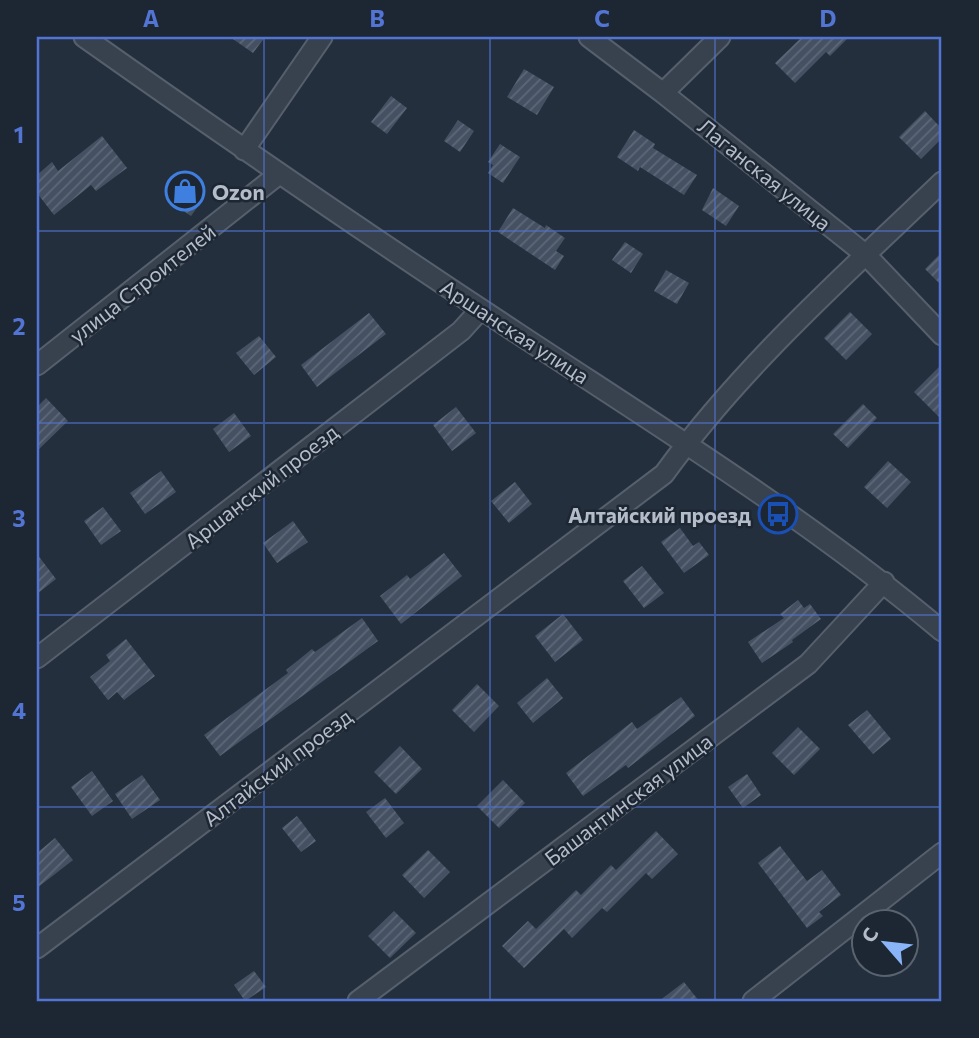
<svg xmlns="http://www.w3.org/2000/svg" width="979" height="1038" font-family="Commissioner,sans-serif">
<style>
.building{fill:url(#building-hatch)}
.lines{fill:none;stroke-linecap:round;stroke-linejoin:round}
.minor-casing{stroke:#565f6c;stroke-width:23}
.minor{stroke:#38414e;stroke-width:19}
.grid{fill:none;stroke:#5274d3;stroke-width:2;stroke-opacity:0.55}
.labels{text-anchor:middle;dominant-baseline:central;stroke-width:5;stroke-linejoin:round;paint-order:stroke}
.street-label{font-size:21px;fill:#b4bcc9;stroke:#1d2633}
.poi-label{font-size:21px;font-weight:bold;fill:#b4bcc9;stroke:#1d2633;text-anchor:start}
.neatline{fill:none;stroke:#5274d3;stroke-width:2.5}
.grid-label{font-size:23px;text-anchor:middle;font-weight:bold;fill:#5274d3}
</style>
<defs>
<pattern id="building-hatch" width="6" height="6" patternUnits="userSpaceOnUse" patternTransform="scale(1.75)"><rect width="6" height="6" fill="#455162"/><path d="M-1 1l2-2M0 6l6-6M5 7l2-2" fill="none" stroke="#5d6877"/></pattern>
</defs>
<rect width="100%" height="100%" fill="#242f3e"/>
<!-- building -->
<path class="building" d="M230,37H265L253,53Z
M802,37H849L830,56L826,52L795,83L775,63Z
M524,69L554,87L537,115L507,97Z
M391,96L407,108L387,134L371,122Z
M925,111L942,129V138L921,159L899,137Z
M458,120L474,131L460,152L444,141Z
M634,130L655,144L653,148L697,175L684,195L640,167L638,171L617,157Z
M102,136L127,168L96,191L91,185L54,215L37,193V175L52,162L58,171Z
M500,144L520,157L503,183L488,173L493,165L488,162Z
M183,183L204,198L191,216L170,202Z
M713,188L739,206L726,226L702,210Z
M513,208L545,228L546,225L565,238L556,251L564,256L555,270L498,232Z
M625,242L643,254L631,273L612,260Z
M942,252V286L925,269Z
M666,270L689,283L677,304L654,291Z
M850,312L872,334L846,360L824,338Z
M369,313L386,334L317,387L301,365Z
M259,336L276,357L254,375L236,353Z
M942,364V420L914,392Z
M46,398L68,421L37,451V407Z
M863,404L877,418L848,448L833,434Z
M456,407L476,433L452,451L433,425Z
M234,413L251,436L229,452L213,429Z
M888,461L911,482L887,508L864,487Z
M161,471L176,492L145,514L130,493Z
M515,482L532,504L509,523L491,501Z
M103,507L121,531L101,545L84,521Z
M293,521L308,542L277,563L263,543Z
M680,528L693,546L699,542L709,555L684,573L661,542Z
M444,553L462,576L401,624L380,596L407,575L410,579Z
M37,554L56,579L37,594Z
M642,566L664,593L644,608L623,581Z
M798,600L804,608L810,604L821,619L792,640L793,642L762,663L748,642L784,618L780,614Z
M563,614L583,640L555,662L535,636Z
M362,618L378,641L220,756L204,735L288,673L286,670L312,649L315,652Z
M126,639L155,676L124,700L117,692L108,700L90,677L110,661L106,655Z
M547,678L563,698L533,723L517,703Z
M477,684L499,706L474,732L452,710Z
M681,697L695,716L628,768L626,765L583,796L566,773L632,722L637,729Z
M867,710L891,739L873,754L848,725Z
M798,727L820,749L794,775L772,753Z
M400,746L422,769L396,794L374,772Z
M92,771L113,801L92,816L71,787Z
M747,774L761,795L743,808L728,787Z
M142,775L160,800L132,819L115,794Z
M503,780L525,803L499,828L477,806Z
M385,798L404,823L386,838L366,812Z
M297,816L316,841L301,852L282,828Z
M656,831L678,854L652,879L646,873L607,912L602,908L572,938L564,929L524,968L502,946L528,921L536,929L576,890L581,895L611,865L616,870Z
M55,838L73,860L37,888V853Z
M780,846L807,881L822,870L841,895L819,912L823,916L807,928L758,863Z
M428,850L450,872L424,898L402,875Z
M394,911L416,933L390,958L368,936Z
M254,971L266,987L245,1001L234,985Z
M684,982L699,1001H659Z"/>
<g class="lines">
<defs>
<path id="minor" d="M84,37C227,138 371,237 517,333C661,428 810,520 942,631
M589,37L663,93L866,255L942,335
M663,93L720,37
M244,150L322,37
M37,365L279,174
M37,658L461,331L481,309
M37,948L664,474C743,365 845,275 942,182
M358,1001L808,664L884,582
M753,1001L942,853"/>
</defs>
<!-- minor casing -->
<use href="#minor" class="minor-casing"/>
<!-- minor -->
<use href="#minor" class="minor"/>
</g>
<!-- grid -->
<path class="grid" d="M264,37V1001M490,37V1001M715,37V1001M37,231H942M37,423H942M37,615H942M37,807H942"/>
<!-- icons -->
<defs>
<symbol id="shop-ring" viewBox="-11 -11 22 22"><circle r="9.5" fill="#1d2633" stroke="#3f7fe0" stroke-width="1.5"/><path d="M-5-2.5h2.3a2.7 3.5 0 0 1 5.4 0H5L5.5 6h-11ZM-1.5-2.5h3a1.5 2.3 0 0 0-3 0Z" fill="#3f7fe0"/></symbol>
<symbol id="bus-ring" viewBox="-11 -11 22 22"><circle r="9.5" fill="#1d2633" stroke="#1a4fb4" stroke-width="1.5"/><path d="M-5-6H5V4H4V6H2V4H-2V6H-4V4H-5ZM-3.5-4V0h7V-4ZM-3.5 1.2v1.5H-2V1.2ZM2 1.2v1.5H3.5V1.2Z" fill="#1a4fb4"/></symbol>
</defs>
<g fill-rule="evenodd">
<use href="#shop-ring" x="163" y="169" width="44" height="44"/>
<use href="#bus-ring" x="756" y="492" width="44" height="44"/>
</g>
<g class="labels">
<!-- street labels -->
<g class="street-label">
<text transform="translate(765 174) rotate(39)">Лаганская улица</text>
<text transform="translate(142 283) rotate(-38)">улица Строителей</text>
<text transform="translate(515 331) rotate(33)">Аршанская улица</text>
<text transform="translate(261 486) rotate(-38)">Аршанский проезд</text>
<text transform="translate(277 767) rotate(-37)">Алтайский проезд</text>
<text transform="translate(628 799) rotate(-37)">Башантинская улица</text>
</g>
<!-- poi labels -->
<g class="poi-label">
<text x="212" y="191">Ozon</text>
<text x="751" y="514" text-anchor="end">Алтайский проезд</text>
</g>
</g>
<!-- border -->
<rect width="979" height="1038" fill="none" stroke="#1d2633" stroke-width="77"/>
<!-- north arrow -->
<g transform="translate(885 943) rotate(298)"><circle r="33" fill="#1d2633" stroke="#59626f" stroke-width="2"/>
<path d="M0-5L12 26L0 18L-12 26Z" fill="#8ab4f8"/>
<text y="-10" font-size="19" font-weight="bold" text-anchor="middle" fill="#b4bcc9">С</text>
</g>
<rect x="38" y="38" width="902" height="962" class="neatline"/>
<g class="grid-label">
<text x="151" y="27">A</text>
<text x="377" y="27">B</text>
<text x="602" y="27">C</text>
<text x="828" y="27">D</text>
<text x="19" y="143">1</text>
<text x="19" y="335">2</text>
<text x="19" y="527">3</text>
<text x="19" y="719">4</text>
<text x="19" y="911">5</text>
</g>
</svg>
